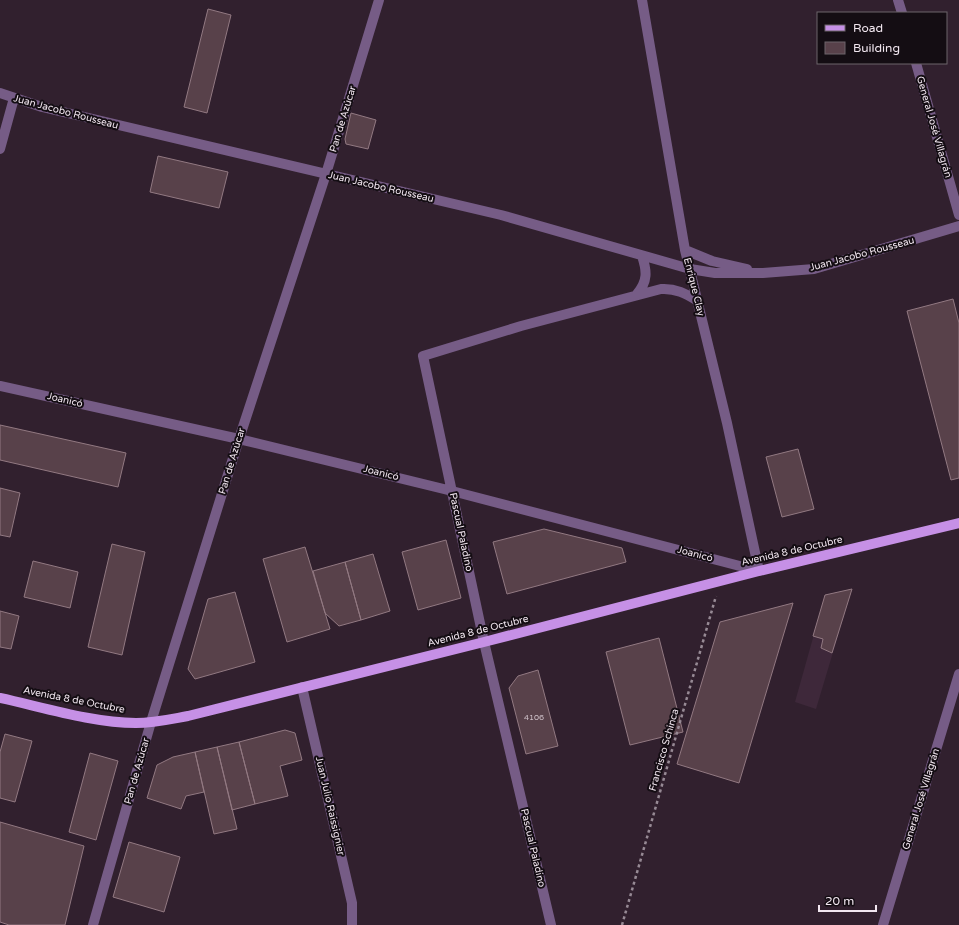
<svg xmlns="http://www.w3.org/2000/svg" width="959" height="925" font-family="'Varela Round',sans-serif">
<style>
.built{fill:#3e283a}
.building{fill:#58414a;stroke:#927982}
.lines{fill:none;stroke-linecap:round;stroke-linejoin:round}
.path{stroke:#978a95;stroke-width:2.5;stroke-dasharray:3 3;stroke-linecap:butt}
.minor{stroke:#765c86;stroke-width:10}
.major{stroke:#c690e6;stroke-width:10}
.labels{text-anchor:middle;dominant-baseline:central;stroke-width:4;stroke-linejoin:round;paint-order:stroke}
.number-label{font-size:8px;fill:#ccbec6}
.street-label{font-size:10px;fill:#f2e7f0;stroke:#140d13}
</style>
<rect width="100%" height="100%" fill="#31202e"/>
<!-- built -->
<path class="built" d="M852,589L816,709L795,702L825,595Z"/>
<!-- building -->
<path class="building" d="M208,9L231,15L207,113L184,107Z
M351,113L376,120L368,149L346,144L345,139Z
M158,156L228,172L219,208L150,192Z
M953,299L959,323V478L951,480L907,311Z
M0,425L126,453L118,487L0,460Z
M798,449L814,509L782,517L766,457Z
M0,488L20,493L10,537L0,535Z
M544,529L622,548L626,562L507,594L493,542Z
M446,540L461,598L418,610L402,552Z
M112,544L145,552L122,655L88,647Z
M305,547L330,629L287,642L263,559Z
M373,554L390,611L361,620L345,562Z
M33,561L78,572L70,608L24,597Z
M345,562L361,620L339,626L325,613L313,571Z
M852,589L832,653L821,648L823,639L813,636L825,595Z
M235,592L255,662L195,679L188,669L208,599Z
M793,603L739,783L677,764L720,622Z
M0,611L19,616L11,649L0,647Z
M659,638L683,732L630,745L606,652Z
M538,670L558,746L526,754L509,688L518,676Z
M285,730L295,733L302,760L280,766L288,796L255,804L239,742Z
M5,734L32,741L15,802L0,798V752Z
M239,742L255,804L232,810L217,747Z
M217,747L237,829L214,834L195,752Z
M195,752L204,792L186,796L181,809L147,798L157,765L173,757Z
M90,753L118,761L96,840L69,832Z
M0,822L84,846L65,925H9L0,922Z
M129,842L180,857L164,912L113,897Z"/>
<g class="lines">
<!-- path -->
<path class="path" d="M622,925L716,596"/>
<!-- minor -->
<path class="minor" d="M898,0L902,13
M916,63L959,215
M0,93L42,107L501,215L690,269L715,273H763L814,269L959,226
M0,149L14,98
M685,250L712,261L747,269
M637,294C648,281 647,271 642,256
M0,386L239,439L452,491L759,571L727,423L685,250L642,0
M302,687L352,903V925
M93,925L151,722L239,439L326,174L379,0
M551,925L484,642L423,356L521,326L661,289C676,288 686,294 698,301
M883,925L959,674"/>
<!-- major -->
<path class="major" d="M0,698C42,707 93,723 136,723C154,723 171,719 188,716L484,642L759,571L959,523"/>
</g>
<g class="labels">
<!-- number labels -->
<g class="number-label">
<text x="534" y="717">4106</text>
</g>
<!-- street labels -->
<g class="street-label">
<text transform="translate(66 112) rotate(15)">Juan Jacobo Rousseau</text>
<text transform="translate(343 119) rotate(-73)">Pan de Azúcar</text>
<text transform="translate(934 127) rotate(74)">General José Villagrán</text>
<text transform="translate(381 187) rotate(13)">Juan Jacobo Rousseau</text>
<text transform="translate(862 254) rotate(-15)">Juan Jacobo Rousseau</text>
<text transform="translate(694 287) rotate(76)">Enrique Clay</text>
<text transform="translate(65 400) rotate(13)">Joanicó</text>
<text transform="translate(232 461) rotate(-73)">Pan de Azúcar</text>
<text transform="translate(381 473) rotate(14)">Joanicó</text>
<text transform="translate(461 532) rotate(78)">Pascual Paladino</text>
<text transform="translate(792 551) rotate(-13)">Avenida 8 de Octubre</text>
<text transform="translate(695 554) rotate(15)">Joanicó</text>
<text transform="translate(478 631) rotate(-14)">Avenida 8 de Octubre</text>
<text transform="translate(74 700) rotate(11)">Avenida 8 de Octubre</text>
<text transform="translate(664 750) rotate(-74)">Francisco Schinca</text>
<text transform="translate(137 771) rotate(-74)">Pan de Azúcar</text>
<text transform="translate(921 799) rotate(-73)">General José Villagrán</text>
<text transform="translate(330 806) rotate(77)">Juan Julio Raissignier</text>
<text transform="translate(533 848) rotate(77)">Pascual Paladino</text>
</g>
</g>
<!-- legend -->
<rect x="817" y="12" width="130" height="52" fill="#140d13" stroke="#6d646b"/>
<rect x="825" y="25" width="20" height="6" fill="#c690e6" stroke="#6d646b"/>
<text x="853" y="32" font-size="12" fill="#f2e7f0">Road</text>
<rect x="825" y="42" width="20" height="12" fill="#58414a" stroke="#6d646b"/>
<text x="853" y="52" font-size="12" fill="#f2e7f0">Building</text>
<!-- scale -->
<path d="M819 905v6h57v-6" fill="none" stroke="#f2e7f0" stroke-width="2"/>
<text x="825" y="905" font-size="12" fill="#f2e7f0" stroke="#140d13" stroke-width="3" paint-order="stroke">20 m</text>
</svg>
